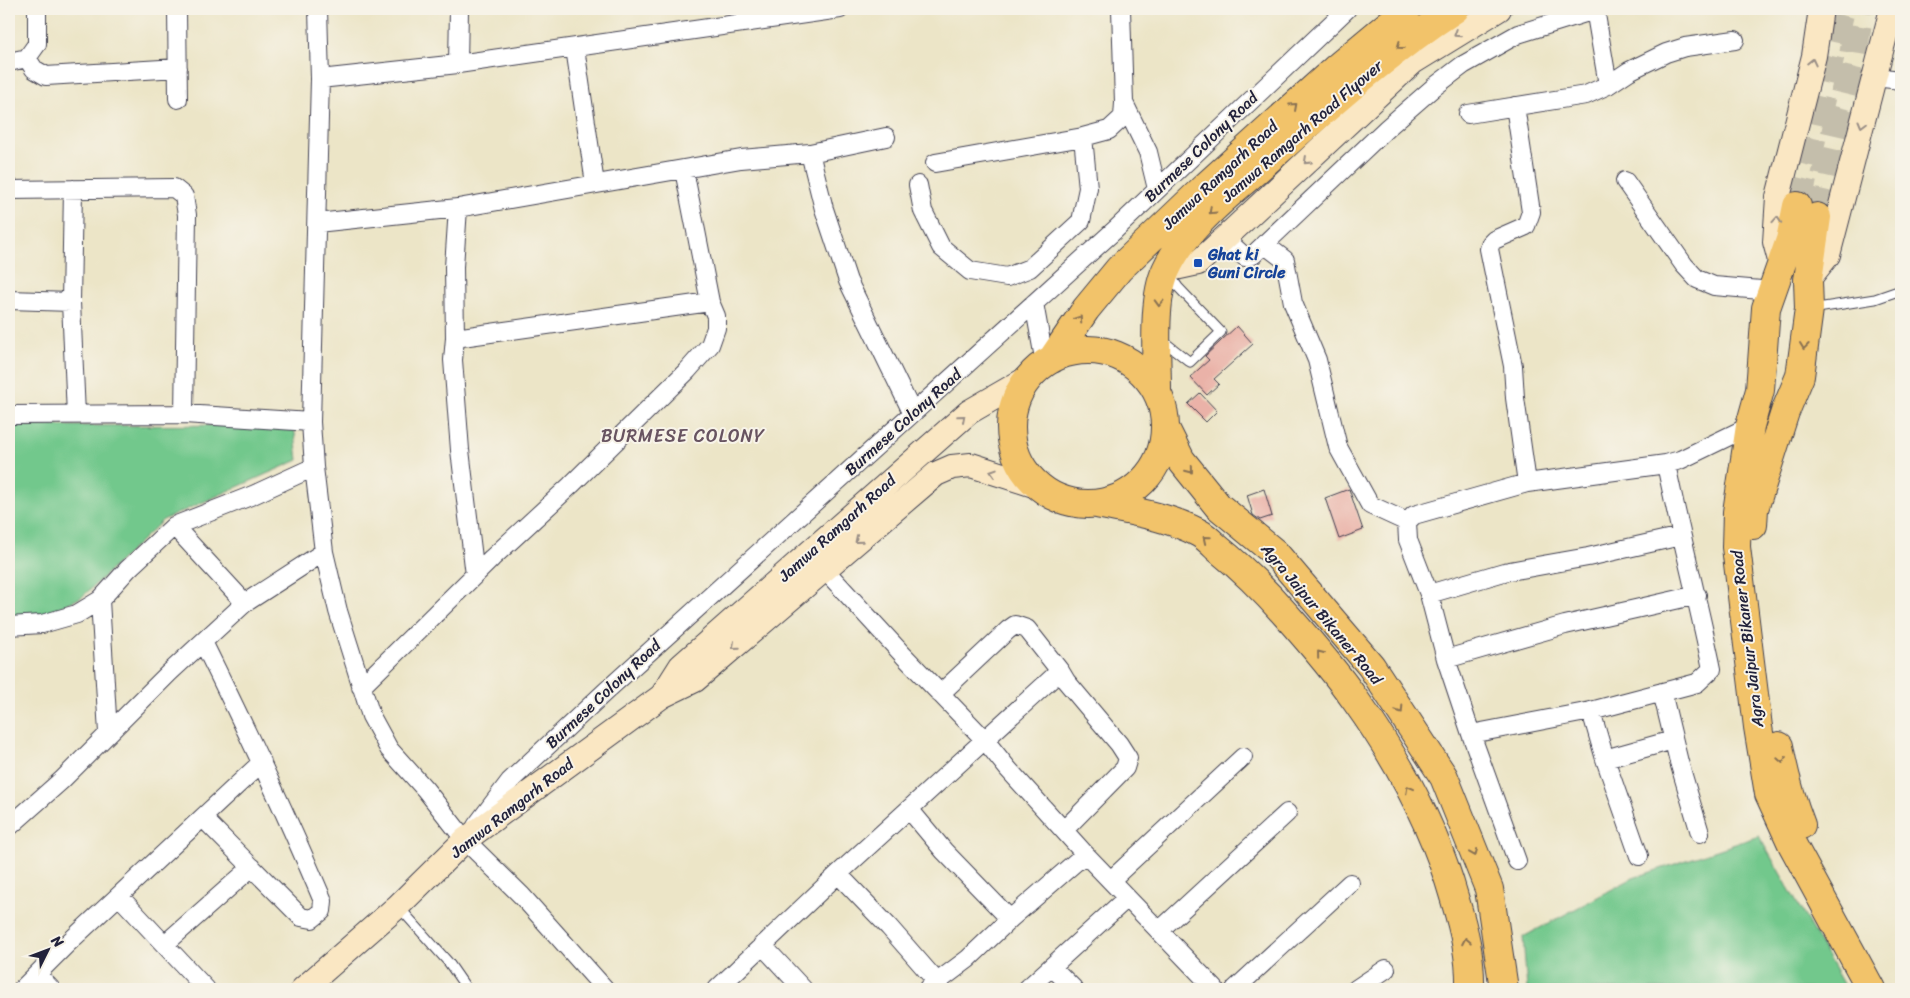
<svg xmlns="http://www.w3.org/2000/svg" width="1910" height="998" font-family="Sriracha,sans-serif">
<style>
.green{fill:#72c88c;stroke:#4a7564}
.building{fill:#eab2a8}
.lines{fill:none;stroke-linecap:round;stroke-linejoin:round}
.highway-tunnel{stroke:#c4beab;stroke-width:28;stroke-dasharray:28 14;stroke-linecap:butt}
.lane-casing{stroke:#403f50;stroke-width:11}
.street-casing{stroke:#403f50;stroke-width:20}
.secondary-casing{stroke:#403f50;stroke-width:26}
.highway-casing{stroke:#403f50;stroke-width:30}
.lane{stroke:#fff;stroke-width:9}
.street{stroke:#fff;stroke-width:18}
.secondary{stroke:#fae7c3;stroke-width:24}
.highway{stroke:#f2c36a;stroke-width:28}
.oneway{stroke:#998e86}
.oneway2{stroke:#8a7252}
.transit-dot{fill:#1a4fb4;stroke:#f7f3e8;stroke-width:2}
.labels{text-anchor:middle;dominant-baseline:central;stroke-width:4;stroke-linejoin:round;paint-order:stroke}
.street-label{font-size:16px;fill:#22223b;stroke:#f7f3e8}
.transit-label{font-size:16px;font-weight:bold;fill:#164399;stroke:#f7f3e8;text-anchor:start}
.neighbourhood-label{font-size:18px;letter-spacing:1px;fill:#685461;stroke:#f7f3e8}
</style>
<rect width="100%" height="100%" fill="#f7f3e8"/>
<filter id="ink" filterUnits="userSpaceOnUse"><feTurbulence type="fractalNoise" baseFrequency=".02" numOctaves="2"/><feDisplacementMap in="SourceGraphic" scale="10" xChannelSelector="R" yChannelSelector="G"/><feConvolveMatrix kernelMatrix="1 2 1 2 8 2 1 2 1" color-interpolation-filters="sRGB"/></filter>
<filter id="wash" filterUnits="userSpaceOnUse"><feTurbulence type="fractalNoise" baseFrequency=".0096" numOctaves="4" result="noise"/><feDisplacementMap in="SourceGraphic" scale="20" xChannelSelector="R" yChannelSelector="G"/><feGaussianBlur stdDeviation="1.12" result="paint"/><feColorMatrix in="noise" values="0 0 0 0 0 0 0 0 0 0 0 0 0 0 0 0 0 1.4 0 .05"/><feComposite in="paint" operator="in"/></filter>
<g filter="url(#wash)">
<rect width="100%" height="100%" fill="#ece5c7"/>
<!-- green -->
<path class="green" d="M294,425L298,460L163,520L82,597L40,616H9V426Z
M1759,836L1846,989H1527L1523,937L1633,878Z"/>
<g id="blocks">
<!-- building -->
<path class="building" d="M1237,326L1253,344L1214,379L1219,384L1207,395L1190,377L1209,360L1205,356Z
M1200,393L1217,411L1206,422L1188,404Z
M1264,489L1272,516L1260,520L1253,515L1247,495Z
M1349,489L1363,530L1339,539L1325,498Z"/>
</g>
</g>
<g filter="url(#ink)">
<use href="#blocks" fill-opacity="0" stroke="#403f50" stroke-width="1"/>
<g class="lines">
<!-- highway-tunnel -->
<path class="highway-tunnel" d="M1797,206L1841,9
M1817,217L1819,203L1853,56L1860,9"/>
<defs>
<path id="lane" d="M1811,309L1875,299L1901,290
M1162,340L1190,362L1221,332L1178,287L1169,274
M398,906L449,963L467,989"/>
<path id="street" d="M177,9L178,99
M318,9L320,79L311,422L314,467L324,552L338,611L371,716L389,749L425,789L465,840L522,896L605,989
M1595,9L1608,85
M575,48L595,184
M27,58L34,69L46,76L178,68
M9,62L27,58L37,44V9
M458,64L459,9
M1874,77L1901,80
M320,79L458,64L840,9
M1124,103L1148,152L1157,189
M1515,106L1531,212L1526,226L1494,240L1491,243L1489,249L1513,366L1515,398L1527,483
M1468,114L1586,95L1608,85L1629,71L1666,53L1685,47L1735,40
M810,153L824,209L848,281L912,412
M935,163L1083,137L1109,130L1123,117L1124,103L1121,9
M1625,181L1684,265L1697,279L1714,286L1773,291
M918,185L923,211L941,247L970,271L1007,277L1030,268L1081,221L1088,188L1083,137
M73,189L71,302L76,415
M9,190L174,188L184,196L187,215L184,414
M458,208L454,267L455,338L453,360L460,450L475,575
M317,223L458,208L741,159L810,153L886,137
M1225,239L1245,257L1253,255L1387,128L1434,87L1463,65L1518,34L1595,10
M1264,244L1285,260L1293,303L1317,360L1338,447L1370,505L1407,522
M9,300L71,302
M1034,303L1045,364
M455,338L710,302
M9,415L184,414L311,422
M174,526L245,603
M824,569L904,656L984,739L1008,769L1085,854L1215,989
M1429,594L1504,572L1588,557L1681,536
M100,600L108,733
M9,626L42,624L77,614L100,600L128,569L174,526L253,495L314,467
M1446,659L1565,625L1697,595
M361,687L492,558L571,485L688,370L710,345L716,328V316L710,302L684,170
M1662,692L1679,762L1700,833
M940,694L1008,630L1015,625L1027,629L1060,671
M1591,711L1605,759L1639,856
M1471,734L1591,711L1697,683L1712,669C1698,601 1680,533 1666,464
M1605,759L1673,740
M909,809L944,851L1010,919
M203,818L301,917L312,919L322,911L323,901C286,813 245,727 203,642
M476,826L510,781L606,691L1116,229L1347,9
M9,827L62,780L169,673L245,603L324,552
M1517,861L1471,734L1446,659L1429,594L1408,540L1407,522L1414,515L1527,483L1666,464L1680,460L1750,426
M838,874L889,927L937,982
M1111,880L1243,757
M119,896L206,989
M1160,930L1287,813
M165,944L252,867
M762,945L803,989
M1052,967L1074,989
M37,974L51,989
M22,989L67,944L262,762
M717,989L838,874L1060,671L1066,681L1119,744L1128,758L1125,768L1064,830
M928,989L968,959L1010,919L1085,854
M1027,989L1127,898
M1235,989L1350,883
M1356,989L1386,969"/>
<path id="secondary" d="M1782,268L1775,242L1778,197L1814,56L1821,9
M1166,270L1198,263L1413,62L1499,9
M1808,280L1828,255L1892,9
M662,696L681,666L969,412L1028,378
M303,989L398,906L465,840L662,696L695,680L936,474L952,467L971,465L1040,487"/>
<path id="highway" d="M1797,206L1790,240L1766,308L1760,390L1750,426L1737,512L1736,547L1758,727L1769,794L1792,844L1871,989
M1011 427a77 77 0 1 1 154 0a77 77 0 1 1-154 0Z
M1052,359L1086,309L1119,269L1207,185L1335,69L1407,9
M1157,390C1157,356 1152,300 1166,270C1187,224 1233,192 1269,159C1329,106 1387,53 1455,9
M1165,428L1181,460L1218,506L1275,553L1371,666L1444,777L1489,889L1504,989
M1097,504C1130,511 1168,516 1199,533C1205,536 1211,542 1216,547C1242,568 1265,591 1287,616C1311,643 1335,671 1356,701C1399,761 1435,829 1455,900C1464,930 1471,958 1470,989
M1753,525L1754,509L1785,412L1800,376L1809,309L1808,280L1817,217
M1779,746C1784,774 1791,799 1801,825"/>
</defs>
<!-- lane casing -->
<use href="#lane" class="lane-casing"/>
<!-- street casing -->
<use href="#street" class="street-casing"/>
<!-- secondary casing -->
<use href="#secondary" class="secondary-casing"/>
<!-- highway casing -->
<use href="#highway" class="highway-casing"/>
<!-- lane -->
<use href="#lane" class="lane"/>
<!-- street -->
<use href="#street" class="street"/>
<!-- secondary -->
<use href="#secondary" class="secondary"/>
<!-- highway -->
<use href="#highway" class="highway"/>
</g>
<!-- one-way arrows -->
<defs><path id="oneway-chevron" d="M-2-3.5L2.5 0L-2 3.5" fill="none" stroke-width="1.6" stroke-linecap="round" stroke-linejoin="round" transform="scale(1.25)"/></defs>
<g class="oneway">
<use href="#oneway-chevron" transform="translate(1457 34) rotate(147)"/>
<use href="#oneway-chevron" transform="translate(1812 62) rotate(-77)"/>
<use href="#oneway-chevron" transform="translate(1862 124) rotate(105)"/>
<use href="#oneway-chevron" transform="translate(1307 161) rotate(137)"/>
<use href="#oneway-chevron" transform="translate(1777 220) rotate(-86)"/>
<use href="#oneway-chevron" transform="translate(962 418) rotate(-41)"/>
<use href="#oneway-chevron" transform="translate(993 472) rotate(-162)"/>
<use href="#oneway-chevron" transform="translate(858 540) rotate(140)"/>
<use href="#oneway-chevron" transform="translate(735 646) rotate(139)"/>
</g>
<g class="oneway2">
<use href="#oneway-chevron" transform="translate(1400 46) rotate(144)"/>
<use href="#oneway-chevron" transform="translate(1294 106) rotate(-42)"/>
<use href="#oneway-chevron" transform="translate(1212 211) rotate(136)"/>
<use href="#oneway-chevron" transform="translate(1159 303) rotate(92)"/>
<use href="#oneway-chevron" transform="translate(1079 319) rotate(-56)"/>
<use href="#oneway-chevron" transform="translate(1804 346) rotate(97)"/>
<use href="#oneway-chevron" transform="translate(1190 470) rotate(51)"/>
<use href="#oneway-chevron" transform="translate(1206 539) rotate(-141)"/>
<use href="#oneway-chevron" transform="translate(1320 654) rotate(-129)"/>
<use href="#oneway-chevron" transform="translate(1400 710) rotate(57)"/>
<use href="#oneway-chevron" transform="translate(1782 760) rotate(80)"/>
<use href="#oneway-chevron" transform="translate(1409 789) rotate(-118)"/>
<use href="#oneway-chevron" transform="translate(1474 853) rotate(68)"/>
<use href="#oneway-chevron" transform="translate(1466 941) rotate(-101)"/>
</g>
</g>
<!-- markers -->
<rect class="transit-dot" x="1193" y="258" width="10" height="10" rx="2.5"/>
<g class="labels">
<!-- street labels -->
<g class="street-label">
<text transform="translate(1302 131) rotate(-41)">Jamwa Ramgarh Road Flyover</text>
<text transform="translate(1201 147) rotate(-44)">Burmese Colony Road</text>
<text transform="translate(1220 175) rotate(-43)">Jamwa Ramgarh Road</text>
<text transform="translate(903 422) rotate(-42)">Burmese Colony Road</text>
<text transform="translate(837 528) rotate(-42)">Jamwa Ramgarh Road</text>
<text transform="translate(1322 614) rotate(50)">Agra Jaipur Bikaner Road</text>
<text transform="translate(1747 639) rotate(-97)">Agra Jaipur Bikaner Road</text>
<text transform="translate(603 694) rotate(-43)">Burmese Colony Road</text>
<text transform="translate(512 808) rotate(-38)">Jamwa Ramgarh Road</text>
</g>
<!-- transit labels -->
<g class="transit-label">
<text x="1208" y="254">Ghat ki<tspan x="1208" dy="18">Guni Circle</tspan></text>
</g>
<!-- neighbourhood labels -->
<g class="neighbourhood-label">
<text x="683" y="436">BURMESE COLONY</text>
</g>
</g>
<!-- margin -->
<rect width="1910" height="998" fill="none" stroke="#f7f3e8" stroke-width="30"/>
<!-- north arrow -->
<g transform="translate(48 950) rotate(48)" stroke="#f7f3e8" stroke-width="4" paint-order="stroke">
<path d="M0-4L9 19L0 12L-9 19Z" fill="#22223b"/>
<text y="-8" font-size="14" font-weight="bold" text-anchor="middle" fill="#22223b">N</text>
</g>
</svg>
